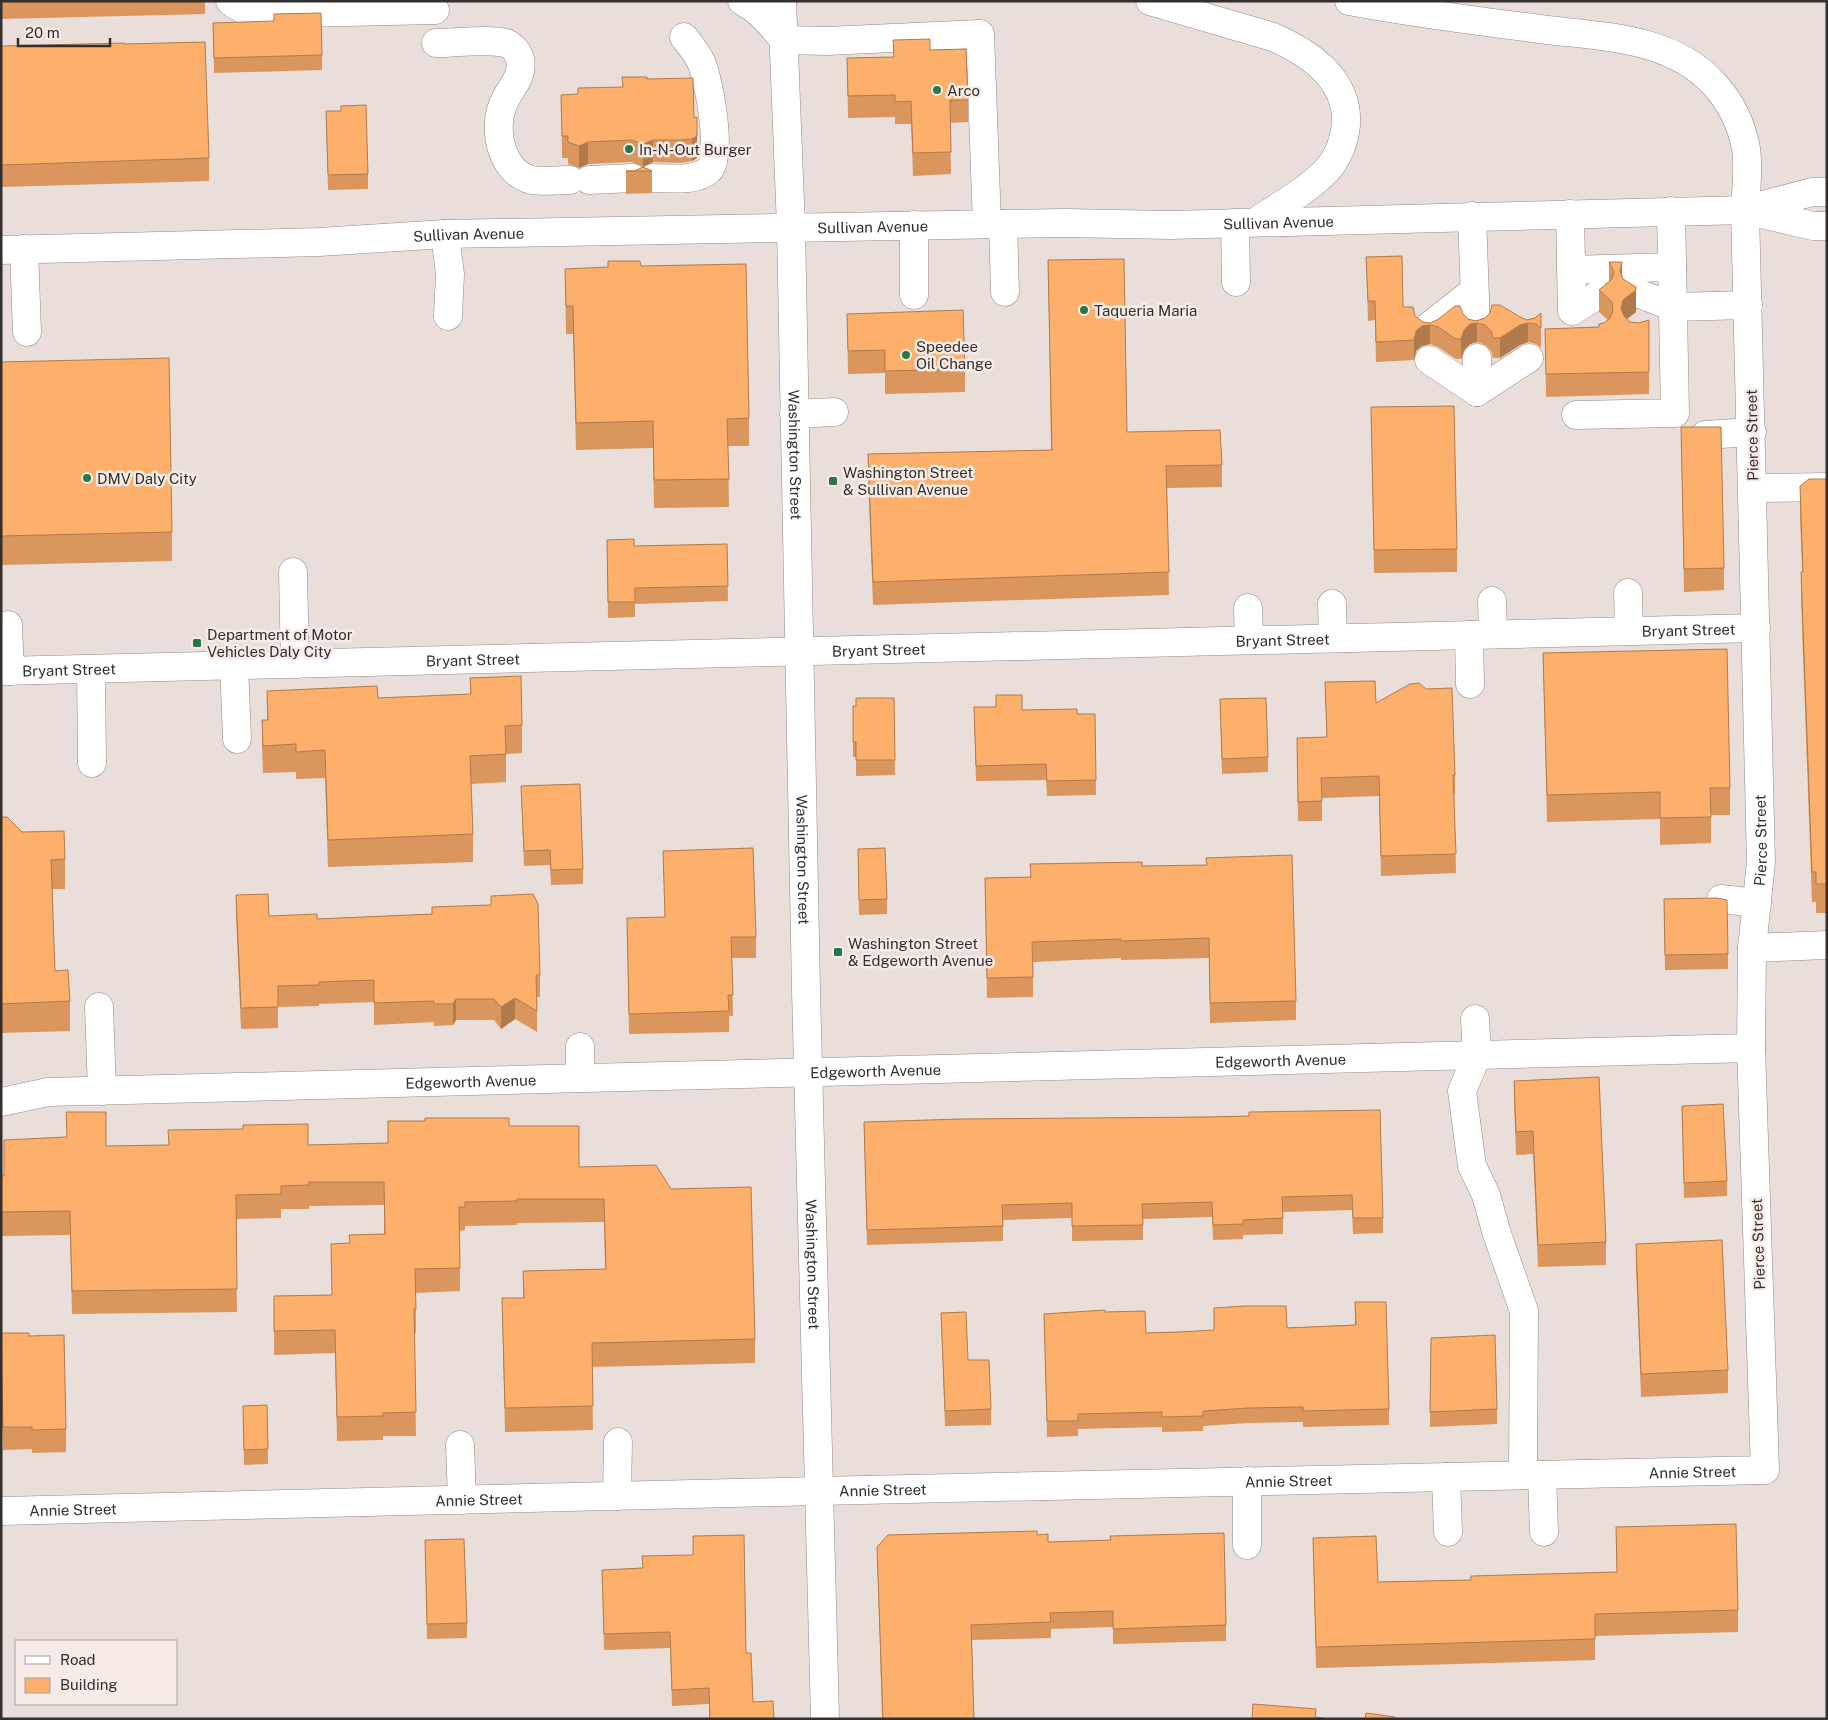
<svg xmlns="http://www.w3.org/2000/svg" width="1828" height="1720" font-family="'Public Sans',sans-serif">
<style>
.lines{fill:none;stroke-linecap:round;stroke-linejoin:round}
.minor-casing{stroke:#938884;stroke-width:29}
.highway-casing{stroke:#938884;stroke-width:29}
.minor{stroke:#fff;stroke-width:28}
.highway{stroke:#fff;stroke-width:28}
.wall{fill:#da965d}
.shaded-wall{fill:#b17a4c}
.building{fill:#fdaf6c;stroke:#b17a4c}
.poi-dot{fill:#277747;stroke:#f7ebe7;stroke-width:2}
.labels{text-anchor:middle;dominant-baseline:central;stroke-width:5;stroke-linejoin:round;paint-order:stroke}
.poi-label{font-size:15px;fill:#332f2d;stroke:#f7ebe7;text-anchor:start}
.street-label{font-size:15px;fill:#332f2d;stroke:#f7ebe7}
</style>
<rect width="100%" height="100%" fill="#eadeda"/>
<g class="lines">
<defs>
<g id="minor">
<path d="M230,1C239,9 248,12 259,14L435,10"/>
<path d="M742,1C760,10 771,25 784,40L827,41L980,34L987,224"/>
<path id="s1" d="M782,1L791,227L806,990L825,1719"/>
<path d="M436,43C454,43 494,38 508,44C514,47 518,53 520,59C524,79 508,89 502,107C493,132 502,173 532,180C544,182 557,180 570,180"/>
<path d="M653,178C670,178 695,182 709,170C723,157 709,79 701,62C697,53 690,45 684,37"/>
<path d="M589,180L633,178"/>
<path d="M1749,211L1813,226H1827"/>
<path d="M1570,214L1572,311L1598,295"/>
<path d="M1472,216L1476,325"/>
<path d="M1235,223L1236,282"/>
<path d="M1003,224L1005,292"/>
<path d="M914,225V295"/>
<path d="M445,234L450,274L448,316"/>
<path d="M24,249L27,332"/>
<path id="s2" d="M1,250L319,242L445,234L1065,223L1170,225L1745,210L1812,192H1827"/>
<path d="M1571,270L1672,267"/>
<path d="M1635,292L1673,307L1748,305"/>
<path d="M1428,327L1474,291"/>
<path d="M1477,358V392"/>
<path d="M1429,360L1477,392"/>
<path d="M1477,392L1529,358"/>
<path d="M794,414L834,412"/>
<path d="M1576,415L1675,413L1671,211"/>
<path d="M1705,435L1752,432"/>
<path d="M1753,488L1827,487"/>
<path d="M293,572L295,664"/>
<path d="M1628,593L1629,631"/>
<path d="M1492,601L1493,634"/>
<path d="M1332,604L1333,638"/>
<path d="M1248,608L1249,640"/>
<path d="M8,625L10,671"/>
<path d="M1469,635L1470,684"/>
<path d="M234,665L237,739"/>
<path d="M91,669L92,763"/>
<path id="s3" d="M1,671L1756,628"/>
<path d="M1721,899L1757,903"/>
<path d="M1752,948L1827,945"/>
<path d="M99,1007L102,1091"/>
<path d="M1475,1019L1477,1055L1462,1091L1472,1166L1486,1195L1497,1234L1524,1311L1523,1475"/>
<path d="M580,1047V1078"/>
<path id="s4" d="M1,1102L48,1092L1751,1048"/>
<path d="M460,1445L462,1500"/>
<path d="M1542,1475L1544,1532"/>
<path d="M1446,1477L1448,1532"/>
<path d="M1247,1481V1545"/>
<path d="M617,1496L618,1442"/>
<path id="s5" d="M1,1511L819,1491L1765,1470L1751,1048L1752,948L1761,862L1745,210"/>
</g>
<path id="highway" d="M1150,1L1273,37C1310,53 1349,80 1346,125C1344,142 1338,158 1327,170C1308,190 1278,207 1255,222
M1349,1C1413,13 1476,21 1540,29C1601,37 1671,36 1715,85C1731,103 1742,126 1746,149C1749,169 1746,190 1745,210"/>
</defs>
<!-- minor casing -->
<use href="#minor" class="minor-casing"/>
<!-- highway casing -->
<use href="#highway" class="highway-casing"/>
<!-- minor -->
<use href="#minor" class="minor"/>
<!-- highway -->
<use href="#highway" class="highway"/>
</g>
<!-- wall -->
<path class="wall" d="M1,1H205V14L1,19Z
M213,23L322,55V70L214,73Z
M124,44L209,158V181L1,187V46Z
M930,50L968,100V122L950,123L951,174L913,176L911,124H895V117L848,118L847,58L893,57Z
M647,79L694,118L697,158L692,161L681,163L653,162L643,167L632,162L588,164L579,168L568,164V158H562L561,95L578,94L622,87Z
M326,111L368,174V189L328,190Z
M626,171H652V193L626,194Z
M1366,257L1403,307L1423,322L1430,323L1463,314L1468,319L1476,321L1485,318L1490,313L1520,317L1527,320L1535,318L1541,313V348L1536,344L1528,342L1520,345L1500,358H1493L1491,351L1485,345L1477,342L1470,344L1464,350L1461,359H1456L1438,347L1430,344L1422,346L1416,351L1414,360L1376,362L1375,320L1368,321Z
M1048,260L1127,432L1222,465V487L1167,488L1169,595L873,605L868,477V454L1051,450Z
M1609,262L1622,277L1636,312L1627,319L1649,372V394L1546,397L1545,329L1599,327L1608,320L1599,312V290L1609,282Z
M641,266L749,418V446H728L729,507L654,508L653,448L576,450L573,334H566L565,269Z
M847,314L965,369V392L885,394V373L848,374Z
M1,362L172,532V561L1,565Z
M1371,407L1457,549V572L1374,573Z
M1681,427L1724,568V590L1684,592Z
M1827,479V913H1816V902H1812L1801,601V572H1802L1800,516V486Z
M607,540L634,546L727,544L728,601L635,604V617L608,618Z
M1543,653L1730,788V815H1711V843L1660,845V819L1547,822Z
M470,678L522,725V753L506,754V782L471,784L473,834V862L328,867L325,778L296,779V772L263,773L262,748V720H267V691L378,698L470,695Z
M1325,682L1376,703L1455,775V794H1454L1456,873L1381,876L1379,796L1322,798V821H1298L1297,757L1327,737Z
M894,698L895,775L856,776V757H853V706H856Z
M1220,699L1268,757V772L1222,774Z
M974,707L1077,714H1095L1096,795L1047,796L1046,780L976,781Z
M521,786L583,869V884L551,885L550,865L524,866Z
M1,817L22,832L65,859V889H52L55,971L70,1001V1031L1,1033Z
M858,849L887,899V914L859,915Z
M1142,866L1296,1001V1020L1210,1023L1209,958L1121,960V958L1033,962V997L987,998L985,878L1030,877Z
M236,895L269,916L317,919L432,914L491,905L540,975V997H537V1032L515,1019L501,1029L494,1020H456L453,1025L434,1026V1022L374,1025V1002L319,1004V1006L278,1007V1028L241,1029L236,916Z
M1664,899L1728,954V969L1665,970Z
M627,918L756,937V958H732L733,1016H729V1032L629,1034Z
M1514,1081L1606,1242V1265L1538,1267L1533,1154L1516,1155L1514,1103Z
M1682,1106L1727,1181V1196L1684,1198Z
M1249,1116L1383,1218V1233L1353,1234L1352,1210L1283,1212V1234L1243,1235V1239L1213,1240L1212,1217L1143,1219V1240L1072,1241V1218L1003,1220V1241L867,1245L864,1122Z
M509,1126L579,1167L755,1339V1363L592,1367L593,1430L505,1432L502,1298H523V1271L605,1269L604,1222L517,1223V1225L465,1226V1230L460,1231V1291L416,1293V1333H414L416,1436H383V1440L337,1441L335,1353L274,1355V1296L332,1295L331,1244L349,1243L384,1234V1205L309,1206V1209H281V1218L236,1219L237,1312L72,1314L70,1235L1,1236V1176L106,1146L308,1145L388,1143Z
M1636,1244L1728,1370V1393L1641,1397L1636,1267Z
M1355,1302L1389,1409V1425L1303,1427V1422L1248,1423L1203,1426V1431L1162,1432V1427L1078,1429V1436L1047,1437L1044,1314L1105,1312L1146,1333L1355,1325Z
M941,1313L968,1360L991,1409V1425L945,1426Z
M1,1333L29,1336L66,1429V1452L32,1453V1449L3,1450L1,1377Z
M1431,1338L1497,1409V1424L1430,1427Z
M267,1405L268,1464L244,1465L243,1406Z
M1616,1527L1738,1610V1632L1595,1636V1660L1316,1668L1313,1538L1378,1582L1471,1580L1617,1572Z
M1037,1535L1048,1542L1226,1625V1641L1113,1644V1627L1051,1629V1638L972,1640L974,1719H882L877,1547Z
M425,1540L467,1623V1638L427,1639Z
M602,1570L746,1653L753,1702L774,1719H709V1704L672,1706L670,1648L604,1650Z"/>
<!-- shaded-wall -->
<path class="shaded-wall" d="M697,136V158L692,161V139Z
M653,140V162L643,167V144Z
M588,142V164L579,168V146Z
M1622,262V284L1620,271Z
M1636,290V312L1623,322L1621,309L1623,300Z
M1477,323V342L1470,344L1464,350L1461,359V339L1464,330L1470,324Z
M1528,323V342L1520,345L1500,358V338L1520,325Z
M1430,325V344L1422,346L1416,351L1414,360V340L1416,331L1422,326Z
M515,998V1019L501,1029V1007Z
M456,999V1020L453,1025V1004Z"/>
<!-- building -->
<path class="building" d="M321,13L322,55L214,58L213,23L274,21V14Z
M930,39V50L966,49L968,100H950L951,152L913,153L911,101L895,102V95L848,96L847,58L894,57L893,40Z
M205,42L209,158L1,165V46L124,43V44Z
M622,77H647V79L693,78L694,118L697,117V136L692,139L681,140H653L643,144L632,140L588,142L579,146L568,142V136H562L561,95L578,94V88L623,87Z
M366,105L368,174L328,175L326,111H341V106Z
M643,167L652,171H626H634Z
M1402,256L1403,307H1413L1415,316L1423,322L1430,323L1437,320L1455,306H1460L1463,314L1468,319L1476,321L1485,318L1490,313L1492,305H1500L1520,317L1527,320L1535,318L1541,313V328L1536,324L1528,323L1520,325L1500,338H1493L1491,331L1485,325L1477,323L1470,324L1464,330L1461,339H1456L1438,327L1430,325L1422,326L1416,331L1414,340L1376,342L1375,301H1368L1366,257Z
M1124,259L1127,432L1220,430L1222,465L1166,466L1169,572L873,582L868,454L1052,450L1048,260Z
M608,261H640L641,266L746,264L749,418L727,419L729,479L654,480L653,421L576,423L573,306H566L565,269L608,267Z
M1609,262H1622L1620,271L1623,279L1636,287V290L1623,300L1621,309L1624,316L1630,322L1638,323L1649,320V372L1546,374L1545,329L1599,327V324L1604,323L1610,318L1613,311L1612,302L1599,290L1612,279L1614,272Z
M963,310L965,369L885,371V350L848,351L847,314Z
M169,358L172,532L1,536V362Z
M1454,406L1457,549L1374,550L1371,407Z
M1681,427H1721L1724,568L1684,569Z
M1809,479H1827V884H1816V872H1812L1801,572H1803L1800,486Z
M634,539V546L727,544L728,586L635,588V602H608L607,540Z
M1727,649L1730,788H1710L1711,817L1660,818V792L1547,795L1543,653Z
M521,676L522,725L505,726L506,754L470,756L473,834L328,840L325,750L296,752V744L263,746L262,720H268L267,691L377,686L378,698L471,694L470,678Z
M1375,681L1376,703L1410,684L1419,683L1426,689L1452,688L1455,775H1453L1456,854L1381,856L1379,776L1321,778L1322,801L1298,802L1297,738L1327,737L1325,682Z
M996,695H1022V710L1077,709V714H1095L1096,780L1047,781L1046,764L976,766L974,707H996Z
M856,698H894L895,760H856V742H853V706H856Z
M1266,698L1268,757L1222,759L1220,699Z
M580,784L583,869L551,870L550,850L524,851L521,786Z
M1,817H7L22,832L64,831L65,859L51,860L55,971L68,970L70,1001L1,1004Z
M753,848L756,937H731L733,995H728L729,1011L629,1014L627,918L665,917L663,851Z
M885,848L887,899L859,900L858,849Z
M1292,855L1296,1001L1210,1003L1209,938L1121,941V939L1032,942L1033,977L987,978L985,878L1031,877L1030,864L1142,862V866L1207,865L1206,858Z
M268,894L269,916L317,914V919L432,914V907L491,905V896L533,894L538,904L540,975H536L537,1011L515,998L501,1007L494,999H456L453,1004H434V1001L374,1003V980L319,982V985L278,986V1007L241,1008L236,895Z
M1717,898L1727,900L1728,954L1665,955L1664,899Z
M1599,1077L1606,1242L1538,1245L1533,1131L1516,1132L1514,1081Z
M1723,1104L1727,1181L1684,1183L1682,1106Z
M1380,1110L1383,1218H1353L1352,1195L1282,1197L1283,1218L1243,1220V1224L1213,1225L1212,1202L1142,1204L1143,1225L1072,1226V1203L1002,1205L1003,1226L867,1230L864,1122L960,1119L1209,1117L1249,1116V1112Z
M66,1112H106V1146L169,1145L168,1130L243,1129V1125L308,1124V1145L388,1143V1121H425V1118H509V1126H579V1167L656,1165L671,1189L751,1187L755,1339L592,1343L593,1406L505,1408L502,1298H524L523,1271L606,1269L604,1199H517V1201L465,1202V1207H459L460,1268L415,1269L416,1309H414L416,1412L383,1413V1416L337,1417L335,1330L274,1331V1296L332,1295L331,1244L350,1243L349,1235L385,1234L384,1182H309V1185L281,1186V1194L236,1195L237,1289L72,1291L70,1211L1,1212V1176H4V1140L67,1137Z
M1722,1240L1728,1370L1641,1374L1636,1244Z
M1355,1302H1386L1389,1409L1303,1411V1407L1248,1408L1203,1411V1416L1162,1417V1412L1078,1414V1421H1047L1044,1314L1105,1310V1312L1145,1311L1146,1333L1180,1332L1214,1330V1308L1245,1306H1286L1287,1328L1356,1325Z
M966,1312L968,1360H989L991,1409L945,1411L941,1313Z
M1,1333H29V1336L64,1335L66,1429L32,1430V1427H3Z
M1495,1335L1497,1409L1430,1412L1431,1338Z
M267,1405L268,1449L244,1450L243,1406Z
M1736,1524L1738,1610L1595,1614V1639L1316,1647L1313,1538L1376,1536L1378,1582L1471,1580V1576L1617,1572L1616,1527Z
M1037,1531V1535L1048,1534V1542L1111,1540L1110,1536L1224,1533L1226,1625L1113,1629V1611L1050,1613L1051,1622L971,1625L974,1719H883L877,1547L888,1535Z
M744,1535L746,1653H751L753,1702L773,1701L774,1719H710L709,1688L672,1690L670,1632L604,1634L602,1570L643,1568L642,1556L693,1555V1536Z
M464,1539L467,1623L427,1624L425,1540Z
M1253,1704L1316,1709L1315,1717L1330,1719H1252Z
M1366,1713L1395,1717V1719H1365Z"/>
<!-- markers -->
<g class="poi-dot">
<circle cx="937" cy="90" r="5"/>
<circle cx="629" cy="149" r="5"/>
<circle cx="1084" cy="310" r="5"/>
<circle cx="906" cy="355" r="5"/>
<circle cx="87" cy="478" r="5"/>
<rect x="828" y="476" width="10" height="10" rx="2.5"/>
<rect x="192" y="638" width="10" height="10" rx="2.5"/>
<rect x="833" y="947" width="10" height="10" rx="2.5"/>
</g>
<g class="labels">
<!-- poi labels -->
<g class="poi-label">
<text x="947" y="90">Arco</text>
<text x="639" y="149">In-N-Out Burger</text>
<text x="1094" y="310">Taqueria Maria</text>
<text x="916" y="346">Speedee<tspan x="916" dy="17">Oil Change</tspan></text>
<text x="843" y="472">Washington Street<tspan x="843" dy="17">&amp; Sullivan Avenue</tspan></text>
<text x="97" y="478">DMV Daly City</text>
<text x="207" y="634">Department of Motor<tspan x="207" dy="17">Vehicles Daly City</tspan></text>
<text x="848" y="943">Washington Street<tspan x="848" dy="17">&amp; Edgeworth Avenue</tspan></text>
</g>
<!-- street labels -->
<g class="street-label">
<text stroke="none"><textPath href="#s2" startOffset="1278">Sullivan Avenue</textPath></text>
<text stroke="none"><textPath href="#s2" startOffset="872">Sullivan Avenue</textPath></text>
<text stroke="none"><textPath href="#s2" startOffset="468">Sullivan Avenue</textPath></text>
<text transform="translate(1752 435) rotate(-91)">Pierce Street</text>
<text stroke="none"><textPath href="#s1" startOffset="454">Washington Street</textPath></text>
<text stroke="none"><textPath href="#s3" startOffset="1688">Bryant Street</textPath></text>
<text stroke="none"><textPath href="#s3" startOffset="1282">Bryant Street</textPath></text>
<text stroke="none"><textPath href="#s3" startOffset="878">Bryant Street</textPath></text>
<text stroke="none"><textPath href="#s3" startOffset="472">Bryant Street</textPath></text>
<text stroke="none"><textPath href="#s3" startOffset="68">Bryant Street</textPath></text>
<text stroke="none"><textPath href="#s5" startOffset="2395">Pierce Street</textPath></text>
<text stroke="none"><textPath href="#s1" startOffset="859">Washington Street</textPath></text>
<text stroke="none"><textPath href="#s4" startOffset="1281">Edgeworth Avenue</textPath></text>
<text stroke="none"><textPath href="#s4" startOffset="876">Edgeworth Avenue</textPath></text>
<text stroke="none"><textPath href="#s4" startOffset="471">Edgeworth Avenue</textPath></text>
<text transform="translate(1758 1244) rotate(-92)">Pierce Street</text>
<text stroke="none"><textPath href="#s1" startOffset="1264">Washington Street</textPath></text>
<text stroke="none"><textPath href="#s5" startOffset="1692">Annie Street</textPath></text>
<text stroke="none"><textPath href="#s5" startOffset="1288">Annie Street</textPath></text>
<text stroke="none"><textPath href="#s5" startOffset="882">Annie Street</textPath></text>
<text stroke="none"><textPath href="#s5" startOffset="478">Annie Street</textPath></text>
<text stroke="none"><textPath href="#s5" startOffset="72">Annie Street</textPath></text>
</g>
</g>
<!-- border -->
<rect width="1828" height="1720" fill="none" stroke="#332f2d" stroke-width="5"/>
<!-- legend -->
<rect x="15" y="1640" width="162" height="65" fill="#f7ebe7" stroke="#a9a09d"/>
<rect x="25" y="1656" width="25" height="8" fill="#ffffff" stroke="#a9a09d"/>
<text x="60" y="1665" font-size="15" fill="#332f2d">Road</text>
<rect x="25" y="1678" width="25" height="15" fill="#fdaf6c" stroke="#a9a09d"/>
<text x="60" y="1690" font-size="15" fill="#332f2d">Building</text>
<!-- scale -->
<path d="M18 38v8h92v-8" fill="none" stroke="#332f2d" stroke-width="2.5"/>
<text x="25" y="38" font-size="15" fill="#332f2d" stroke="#f7ebe7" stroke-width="4" paint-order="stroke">20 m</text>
</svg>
